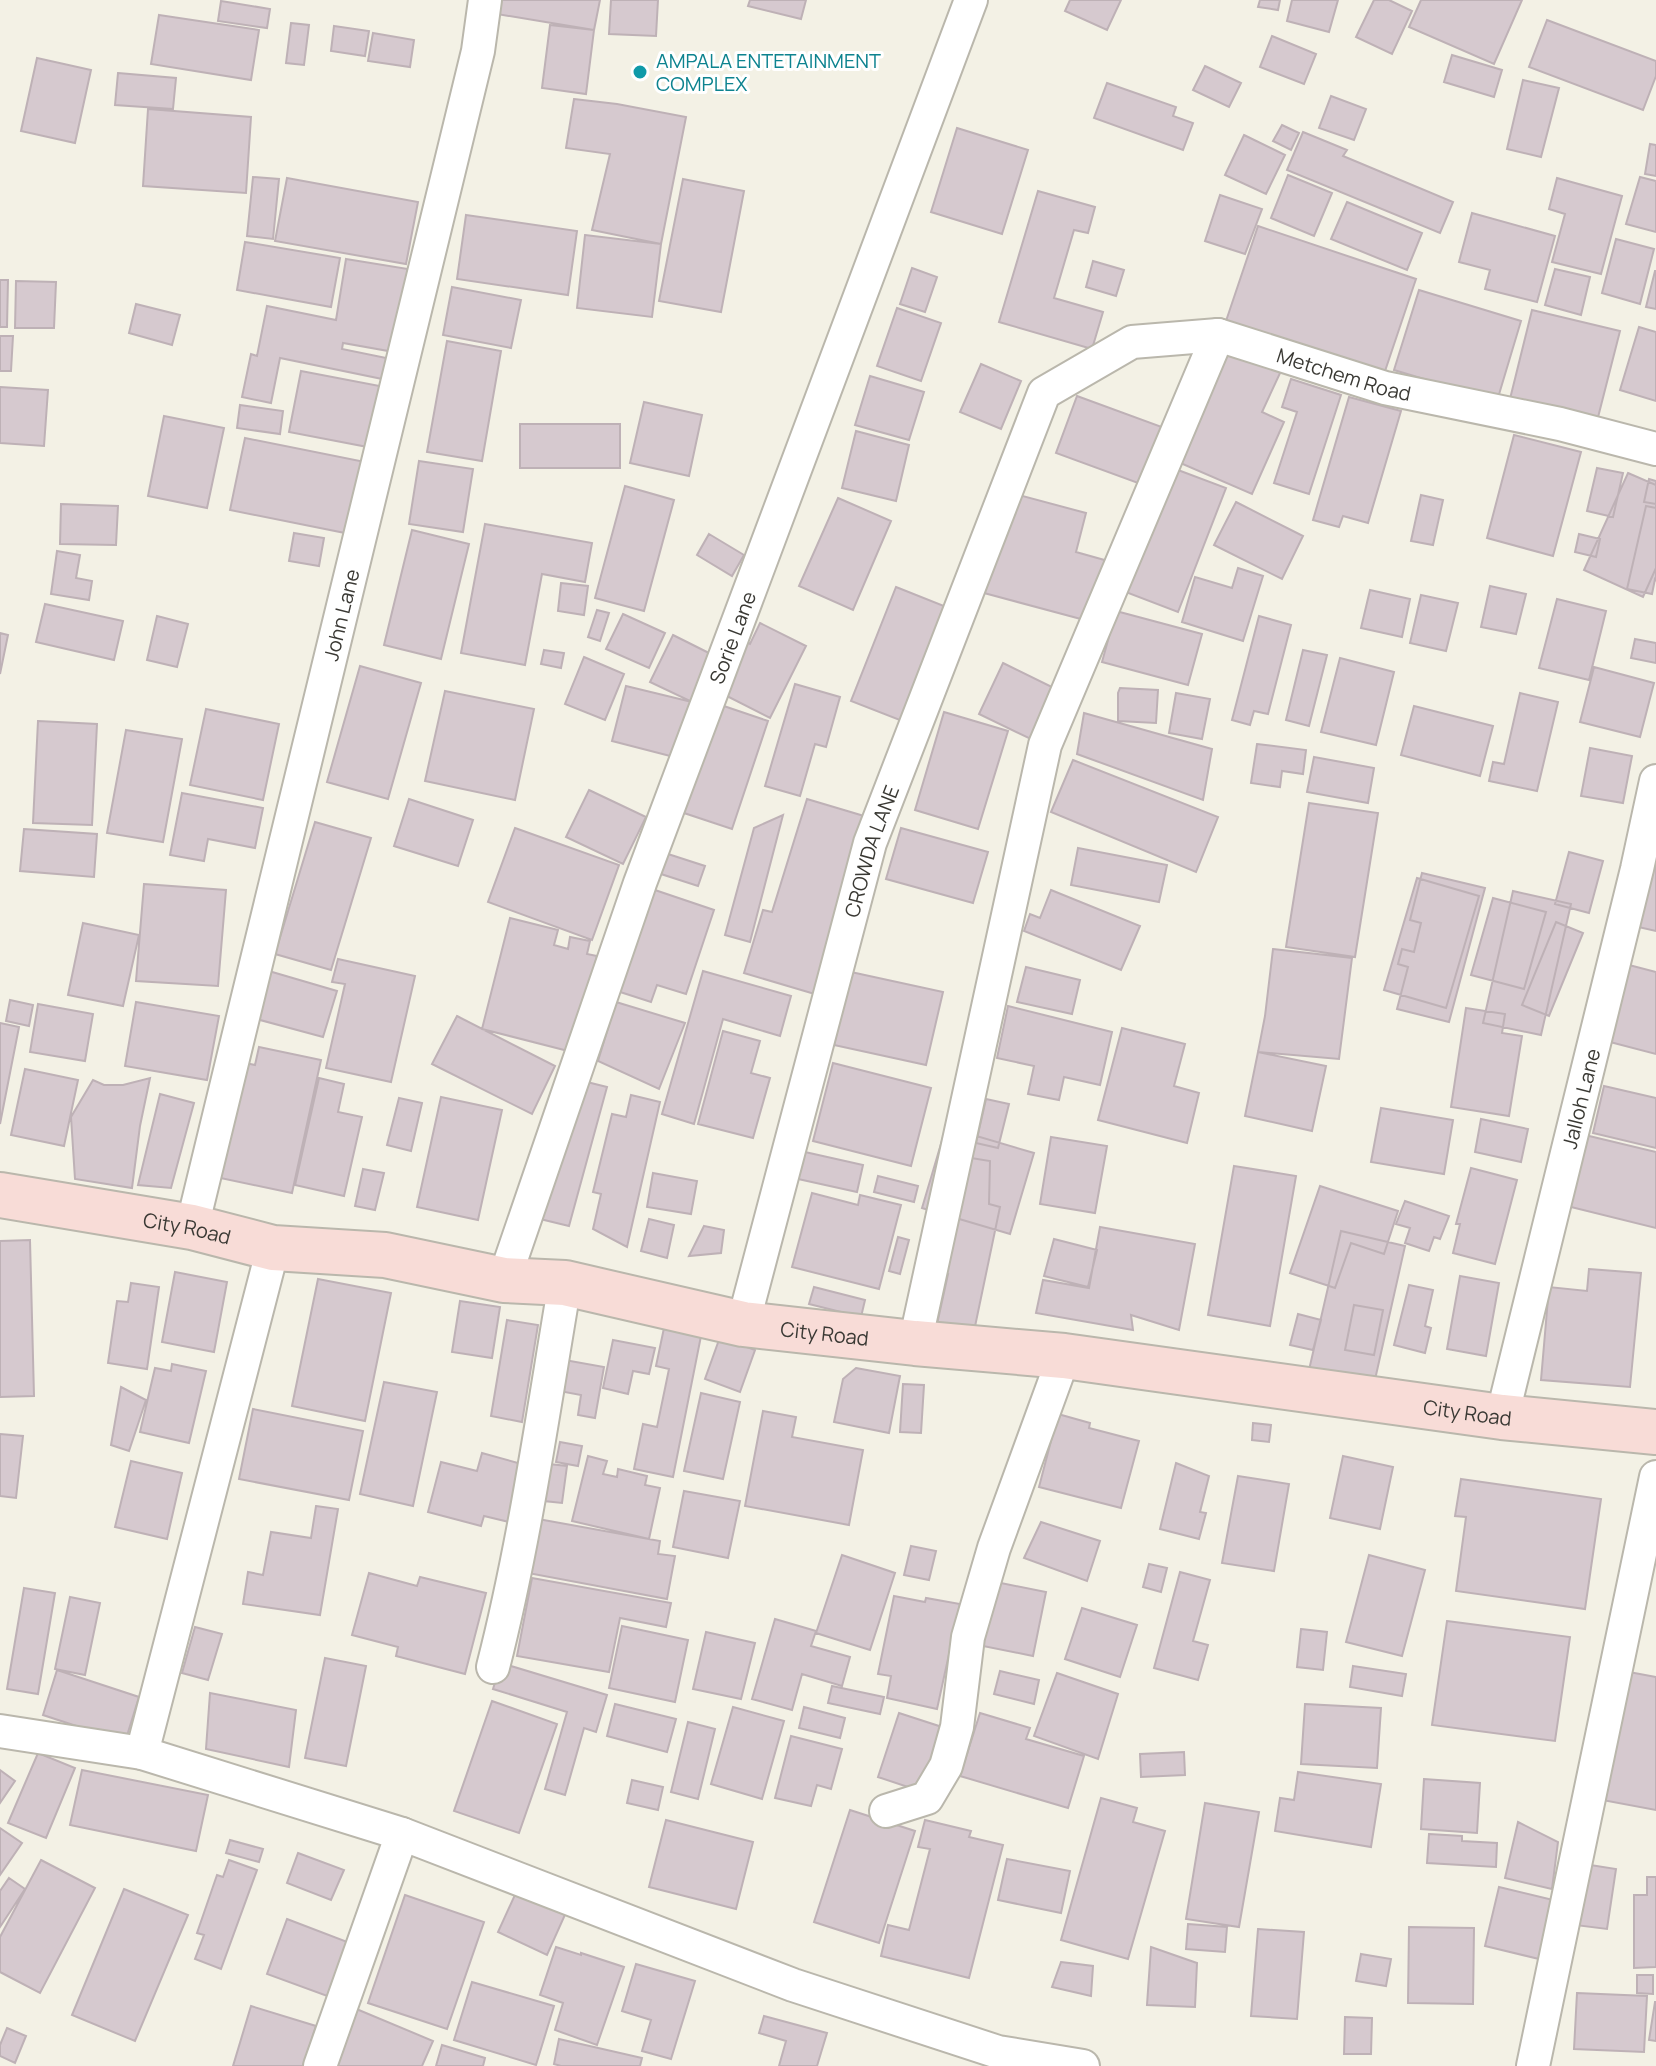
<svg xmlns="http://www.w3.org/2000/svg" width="1656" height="2066" font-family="Manrope,sans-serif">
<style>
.building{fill:#d6c9cf;stroke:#beb1b6;stroke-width:2}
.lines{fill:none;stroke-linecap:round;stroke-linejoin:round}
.street-casing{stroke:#bab7ac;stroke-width:36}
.secondary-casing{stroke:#bab7ac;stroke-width:48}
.street{stroke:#fff;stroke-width:32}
.secondary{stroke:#f8dcd7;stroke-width:44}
.culture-dot{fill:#0f9aa8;stroke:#fff;stroke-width:3}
.labels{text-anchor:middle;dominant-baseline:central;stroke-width:6;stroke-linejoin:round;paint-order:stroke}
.culture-label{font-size:20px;fill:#0d838f;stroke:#fff;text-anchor:start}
.street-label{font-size:20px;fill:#3a3934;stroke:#fff}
</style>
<rect width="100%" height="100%" fill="#f3f1e5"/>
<!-- building -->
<path class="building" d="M500,0H600L594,30L497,14Z
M611,0H658L656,36L609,34Z
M750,0H806L801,19L748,6Z
M1070,0H1121L1107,30L1065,11Z
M1260,0H1280L1278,10L1258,7Z
M1292,0H1338L1329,32L1287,21Z
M1374,0H1389L1412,11L1392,54L1356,37Z
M1421,0H1522L1494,64L1409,27Z
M221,1L270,9L267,28L218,21Z
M159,15L259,30L251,80L151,64Z
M1547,20L1656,61V76L1643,110L1529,67Z
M291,23L309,25L304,65L286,63Z
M550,25L594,30L586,94L542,88Z
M334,26L369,31L365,56L331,51Z
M373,33L414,40L410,67L368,61Z
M1272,36L1316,54L1304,84L1260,67Z
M1452,55L1502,70L1494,97L1444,82Z
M37,58L91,70L75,143L21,131Z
M1205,66L1241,83L1229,107L1193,90Z
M118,73L176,78L173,109L115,105Z
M1523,80L1559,88L1541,157L1507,149Z
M1107,83L1176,107L1173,116L1193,123L1183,150L1094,118Z
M1331,96L1366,109L1354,140L1319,128Z
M574,99L617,104L686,117L661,244L592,230L610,154L566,148Z
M148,109L251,117L246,193L143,186Z
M1282,125L1299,133L1291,150L1273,141Z
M957,128L1028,150L1002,234L931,212Z
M1303,132L1347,150L1343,156L1453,202L1440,233L1287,170Z
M1244,135L1285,155L1266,194L1225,175Z
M1650,144L1656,145V176L1645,174Z
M1288,175L1332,193L1314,236L1271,218Z
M253,177L279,179L273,239L247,236Z
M1640,177L1656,181V232L1626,224Z
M287,178L418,202L406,264L275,241Z
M1557,178L1622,196L1601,274L1552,262L1565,214L1549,209Z
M683,179L744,191L721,312L659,301Z
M1038,191L1095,207L1088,233L1074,230L1054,298L1103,312L1092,349L999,322Z
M1220,195L1262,209L1245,254L1205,241Z
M1347,202L1422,233L1407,270L1331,239Z
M1472,213L1555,236L1537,302L1485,289L1490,270L1459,262Z
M466,215L577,231L568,295L457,279Z
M1258,226L1416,279L1383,377L1225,324Z
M585,235L661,244L652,317L577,308Z
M1616,239L1654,249L1640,304L1602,293Z
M245,242L340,258L331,307L237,290Z
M346,259L408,269L394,352L343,343L342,349L396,360L392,381L280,358L271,403L242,397L251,354L257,356L267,306L336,320Z
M1093,261L1124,270L1116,296L1086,287Z
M912,268L937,277L925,312L900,304Z
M1555,269L1590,277L1581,315L1545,305Z
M1655,271H1656V309L1646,307Z
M0,280H8L7,327H0Z
M16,281L56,282L54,328H15Z
M452,287L521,300L511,348L443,335Z
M1419,290L1521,321L1497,401L1394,370Z
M136,304L180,315L172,345L129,333Z
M897,308L941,323L921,381L877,366Z
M1532,310L1620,331L1595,429L1508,407Z
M1639,327L1656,332V401L1620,390Z
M0,336H13L11,371H0Z
M447,341L501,351L482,461L427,452Z
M1228,347L1281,371L1262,412L1284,422L1252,494L1178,462Z
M981,364L1021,381L1001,429L960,412Z
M301,371L390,388L378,449L289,432Z
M870,376L924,392L909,440L855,425Z
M1291,379L1341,395L1309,494L1274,483L1297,412L1282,407Z
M0,387L48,390L44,446L0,443Z
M1077,396L1170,430L1149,487L1056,453Z
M1349,397L1401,411L1368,523L1343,516L1339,527L1313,520Z
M644,402L702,415L689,476L630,463Z
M240,405L283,411L280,434L237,428Z
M164,416L224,428L207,508L148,496Z
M520,424H620V468H520Z
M856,431L909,445L896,501L842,488Z
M1514,435L1581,452L1553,556L1487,538Z
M245,438L365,462L350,534L230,510Z
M419,461L473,469L463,532L409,524Z
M1170,467L1226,488L1178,612L1123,591Z
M1597,468L1623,473L1613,517L1587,511Z
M1628,473L1656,485V568L1643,597L1584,570Z
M1649,479L1656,481V504L1644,502Z
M625,486L674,500L644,611L595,598Z
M1011,493L1086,513L1076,552L1108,561L1092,622L984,593Z
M1421,495L1443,500L1433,545L1411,541Z
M838,498L891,521L853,610L799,586Z
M1236,502L1303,536L1282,579L1214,545Z
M61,504L118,506L116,545L60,544Z
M1646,506L1656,508V580L1655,579L1652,594L1627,589Z
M485,524L592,543L585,582L542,574L525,665L461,653Z
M412,530L469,544L441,659L384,645Z
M294,533L324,538L319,566L289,561Z
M709,534L744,555L732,576L697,555Z
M1579,534L1600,539L1596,557L1575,552Z
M57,551L80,555L76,578L92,581L89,600L51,594Z
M1238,568L1263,576L1243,641L1182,622L1195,577L1232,588Z
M561,583L588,586L584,615L558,611Z
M1490,586L1526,594L1516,634L1481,627Z
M896,587L954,610L910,724L851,701Z
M1370,590L1410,599L1402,637L1361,628Z
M1421,595L1458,603L1446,651L1410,643Z
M1557,599L1606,611L1589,680L1539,668Z
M45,604L123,621L114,660L36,642Z
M597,610L609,613L600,641L588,637Z
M1116,611L1202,634L1188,685L1102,662Z
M623,614L665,633L649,668L606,649Z
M157,616L188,624L177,667L147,660Z
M1259,616L1291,625L1268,714L1254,711L1250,725L1232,720Z
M760,623L806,646L770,718L719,692L744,641L750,644Z
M0,633L8,635L0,674Z
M673,635L715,656L692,702L650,682Z
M1635,639L1656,643V663L1631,658Z
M544,650L564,653L561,668L541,664Z
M1303,650L1327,655L1309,726L1286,720Z
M584,657L624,674L605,720L565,704Z
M1340,658L1394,672L1376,745L1321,732Z
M1003,663L1060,691L1035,741L979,714Z
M360,666L421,683L388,799L327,782Z
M1594,667L1654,683L1640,737L1580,722Z
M795,684L840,697L826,747L815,744L800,796L765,786Z
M626,686L692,702L678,758L612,741Z
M1120,688L1158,690L1156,723L1118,721V693Z
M445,691L534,709L515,800L425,781Z
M1176,693L1210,699L1202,739L1169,733Z
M1520,693L1558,702L1537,791L1489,781L1493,762L1504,764Z
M712,702L768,721L732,829L675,810Z
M1414,706L1493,726L1480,776L1401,755Z
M206,709L279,724L263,800L190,785Z
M944,712L1008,731L978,829L915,810Z
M1084,713L1212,749L1203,800L1077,754Z
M38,721L97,724L92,825L33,823Z
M126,730L182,739L163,842L107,833Z
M1257,744L1306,750L1303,774L1282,771L1280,787L1251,783Z
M1590,748L1632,756L1623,803L1581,796Z
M1314,757L1374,768L1368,803L1307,792Z
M1073,760L1218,817L1196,872L1051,812Z
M589,790L646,817L623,864L566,837Z
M182,793L263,808L255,848L208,839L204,861L170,855Z
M409,799L473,820L458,866L394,846Z
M807,799L864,816L818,995L744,973L763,910L772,912Z
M1309,803L1378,813L1355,957L1286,947Z
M783,815L750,942L725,935L754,828Z
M315,822L371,838L331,970L275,954Z
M515,828L619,865L592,940L488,902Z
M901,828L988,852L973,903L886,879Z
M24,829L97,834L94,877L20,871Z
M1656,840V931L1634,926Z
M1078,848L1167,865L1159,902L1071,885Z
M1569,852L1603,861L1589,913L1555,904Z
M668,854L705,866L698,886L661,874Z
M1422,873L1485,888L1449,1022L1397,1009L1408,967L1398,964L1402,949L1414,952L1421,923L1410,920Z
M1417,878L1479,896L1446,1008L1384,990Z
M144,884L226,890L218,986L136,981Z
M646,887L714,910L686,994L657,985L651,1002L611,989Z
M1051,890L1140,926L1121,970L1024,931L1030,914L1040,918Z
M1513,891L1571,904L1541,1035L1483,1023Z
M1493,898L1546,912L1524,989L1471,975Z
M510,918L558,930L554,945L568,949L570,937L590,941L587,954L597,956L572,1052L482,1029Z
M1556,922L1583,933L1549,1016L1522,1005Z
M83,923L139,935L123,1006L68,995Z
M1273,949L1352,958L1339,1059L1258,1052L1265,1016Z
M338,959L415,976L391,1082L326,1068L345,984L332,982Z
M1629,965L1656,972V1054L1610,1042Z
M1026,967L1080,980L1072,1014L1017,1002Z
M262,969L337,991L323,1037L249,1017Z
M703,971L791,996L780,1036L723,1019L694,1124L662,1114Z
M851,972L943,992L926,1065L834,1045Z
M10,1000L33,1005L29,1026L6,1021Z
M136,1002L219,1016L207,1080L125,1066Z
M616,1002L685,1023L659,1089L598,1061Z
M38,1004L93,1014L85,1061L30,1052Z
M1008,1006L1112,1032L1100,1085L1064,1077L1059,1100L1028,1094L1034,1066L997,1058Z
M1466,1008L1505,1014L1502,1033L1522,1036L1509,1116L1451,1107Z
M457,1016L555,1066L532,1114L432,1064Z
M0,1023L19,1027L0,1124Z
M1122,1028L1185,1044L1174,1086L1199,1093L1187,1143L1098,1120Z
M723,1031L760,1041L751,1073L770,1078L753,1138L698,1124Z
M259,1047L321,1060L292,1193L211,1176L236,1061L255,1065Z
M1258,1052L1326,1066L1312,1131L1245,1116Z
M833,1063L931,1088L911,1166L813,1141Z
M25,1069L78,1080L64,1146L11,1135Z
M150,1078L140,1126L132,1188L75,1179L71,1117L93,1080L104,1085H123Z
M319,1078L344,1084L338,1112L362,1117L344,1196L295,1185Z
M579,1080L607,1087L569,1226L540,1219Z
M1604,1086L1656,1098V1148L1593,1133Z
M160,1094L194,1103L171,1188L138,1185Z
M631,1095L660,1102L627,1247L593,1229L601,1194L593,1192L612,1114L626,1117Z
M441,1097L502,1110L478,1220L417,1207Z
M399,1098L422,1103L411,1151L387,1145Z
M986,1099L1009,1104L998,1148L976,1143Z
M1381,1108L1453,1120L1444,1174L1371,1162Z
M1481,1119L1528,1129L1521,1162L1475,1152Z
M946,1127L1034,1153L1010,1234L922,1208Z
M1585,1135L1656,1152V1228L1567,1206Z
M1051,1137L1107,1146L1095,1213L1040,1204Z
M805,1152L863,1165L857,1192L798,1179Z
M965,1157L990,1161L989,1204L1000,1207L973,1336L936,1329L948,1274L941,1273Z
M1234,1166L1296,1176L1270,1326L1208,1315Z
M1471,1168L1517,1180L1495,1264L1453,1253L1460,1224H1456Z
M363,1169L384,1173L375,1210L355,1206Z
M653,1173L697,1181L691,1214L647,1207Z
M878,1176L918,1186L914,1202L874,1192Z
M1320,1186L1398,1211L1384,1254L1351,1243L1335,1288L1290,1273Z
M812,1193L858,1205L860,1195L901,1205L879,1289L792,1267Z
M1405,1201L1449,1216L1440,1239L1434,1237L1429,1251L1405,1243L1410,1228L1396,1224Z
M649,1219L674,1225L667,1258L641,1251Z
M704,1226L724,1230L721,1253L689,1256Z
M1100,1227L1195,1244L1179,1330L1131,1315L1133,1330L1036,1313L1043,1280L1089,1288Z
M1341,1231L1405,1246L1374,1384L1309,1370Z
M898,1237L909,1240L900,1274L889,1271Z
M1054,1239L1097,1250L1088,1287L1044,1276Z
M30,1240L34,1396L0,1397V1241Z
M1589,1269L1641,1273L1630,1387L1541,1380L1549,1287L1587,1291Z
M175,1272L227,1282L214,1352L162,1342Z
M1460,1276L1499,1283L1486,1356L1447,1349Z
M318,1279L391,1293L365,1421L292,1406Z
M131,1283L159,1287L147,1369L108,1363L117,1301L128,1302Z
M1409,1285L1433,1290L1425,1326L1431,1328L1425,1353L1394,1345Z
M814,1287L865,1300L861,1317L809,1304Z
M460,1301L500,1307L492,1358L452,1352Z
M1354,1305L1383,1310L1374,1355L1345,1350Z
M1298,1314L1321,1320L1313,1350L1290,1345Z
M507,1320L538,1325L522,1422L491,1416Z
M664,1328L701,1336L673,1477L634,1469L643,1424L657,1427L669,1369L656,1366Z
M720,1337L755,1350L740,1392L705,1379Z
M613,1340L655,1348L649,1374L633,1371L628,1394L603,1388Z
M559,1359L604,1367L595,1418L578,1415L581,1395L554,1390Z
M172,1364L206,1371L189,1443L140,1432L155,1368L171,1371Z
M856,1368L900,1376L889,1433L834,1422L843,1379Z
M384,1382L437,1392L413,1506L360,1494Z
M903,1384L924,1385L921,1433L900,1432Z
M121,1387L146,1400L129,1451L111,1445Z
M701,1393L740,1402L723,1479L684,1471Z
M253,1409L363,1431L349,1500L239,1479Z
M763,1411L796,1417L792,1437L863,1450L849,1525L745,1506Z
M1058,1414L1090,1423L1089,1428L1139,1441L1121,1508L1039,1487Z
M1253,1423L1271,1425L1269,1442L1252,1440Z
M0,1434L23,1436L16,1498L0,1496Z
M560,1442L582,1446L578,1466L556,1462Z
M482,1453L525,1465L509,1522L484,1516L481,1526L428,1512L441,1462L477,1471Z
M588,1456L607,1461L603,1474L617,1477L618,1469L647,1476L645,1485L660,1488L649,1539L572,1521Z
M1343,1456L1393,1467L1380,1529L1330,1518Z
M131,1461L182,1473L167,1539L115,1527Z
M1176,1463L1209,1476L1200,1512L1206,1513L1199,1539L1160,1529Z
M549,1464L567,1466L562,1503L544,1501Z
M1238,1476L1289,1484L1274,1571L1222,1563Z
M1461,1479L1601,1499L1585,1609L1456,1591L1466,1517L1455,1516Z
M684,1491L740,1501L728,1558L673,1547Z
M316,1506L338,1509L320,1615L243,1604L248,1572L263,1575L271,1532L311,1538Z
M538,1519L660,1541L658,1554L675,1556L667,1599L528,1573Z
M1041,1522L1100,1541L1087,1581L1024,1558Z
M911,1546L936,1551L929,1580L904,1575Z
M842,1555L895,1573L870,1650L816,1633Z
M1369,1555L1425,1570L1402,1656L1346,1642Z
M1149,1564L1167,1568L1161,1592L1143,1587Z
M1180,1572L1210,1580L1193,1641L1208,1645L1198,1680L1154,1668Z
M369,1573L417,1586L420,1577L486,1593L465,1674L396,1656L398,1647L352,1635Z
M532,1578L671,1603L666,1627L620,1618L609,1672L517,1656Z
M996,1582L1046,1592L1033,1656L983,1646Z
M24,1588L55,1593L38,1694L7,1689Z
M894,1596L925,1602L926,1598L960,1604L937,1709L887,1698L891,1676L878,1674Z
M70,1597L100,1603L85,1675L55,1669Z
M1082,1608L1137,1625L1120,1677L1065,1659Z
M775,1619L816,1631L811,1646L850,1657L842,1686L802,1674L792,1710L752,1699Z
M1447,1621L1570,1637L1555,1741L1432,1725Z
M622,1626L688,1640L675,1702L609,1688Z
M195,1627L222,1634L208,1680L182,1673Z
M1301,1629L1327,1632L1323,1670L1297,1667Z
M706,1632L755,1643L741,1699L693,1689Z
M325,1658L366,1666L346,1766L305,1758Z
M501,1663L607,1695L596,1732L584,1728L565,1795L545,1789L567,1712L493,1689Z
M1353,1666L1406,1674L1402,1696L1350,1687Z
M57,1670L139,1697L125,1742L43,1715Z
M1000,1671L1039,1680L1034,1704L994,1694Z
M1629,1672L1656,1677V1810L1597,1799Z
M1057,1673L1118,1694L1098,1759L1034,1736Z
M832,1686L884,1697L880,1714L828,1703Z
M210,1693L296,1710L289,1767L206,1749Z
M492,1701L557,1724L519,1833L454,1811Z
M615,1704L676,1719L667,1752L607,1736Z
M1305,1704L1381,1708L1377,1768L1301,1764Z
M733,1707L784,1721L762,1799L711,1784Z
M804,1707L845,1718L840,1738L799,1728Z
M899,1713L942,1727L920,1791L878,1777Z
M980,1713L1030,1728L1026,1739L1084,1756L1068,1808L960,1776Z
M688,1722L715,1729L698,1799L671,1792Z
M791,1736L842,1749L831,1789L817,1785L811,1806L775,1798Z
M1184,1752L1185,1775L1141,1777L1140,1754Z
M38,1753L75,1768L46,1838L8,1823Z
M0,1770L15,1781L0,1803Z
M82,1770L208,1795L196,1851L70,1825Z
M1298,1772L1381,1784L1371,1847L1275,1831L1280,1798L1294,1800Z
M1424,1779L1480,1783L1477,1833L1421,1829Z
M632,1780L663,1787L658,1810L627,1803Z
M1101,1798L1137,1808L1133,1822L1165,1831L1128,1959L1061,1940Z
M1205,1803L1259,1812L1239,1927L1186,1919Z
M850,1810L915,1831L879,1943L814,1922Z
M666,1820L753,1842L736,1909L649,1887Z
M925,1820L971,1831L969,1837L1003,1845L969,1978L881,1956L888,1925L909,1930L930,1849L918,1847Z
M1518,1822L1558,1842L1552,1889L1505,1878Z
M0,1828L22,1843L0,1875Z
M1429,1834L1462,1836V1841L1497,1843L1496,1867L1427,1863Z
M230,1840L263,1849L259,1862L226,1853Z
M298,1853L344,1870L331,1900L287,1883Z
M1007,1859L1070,1871L1061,1913L998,1900Z
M41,1860L95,1888L40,1993L0,1972V1937Z
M229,1860L257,1870L221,1969L195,1959L204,1935L197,1933L217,1875L223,1877Z
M1584,1864L1616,1869L1607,1929L1575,1925Z
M1647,1877H1656V1967L1634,1968V1895H1647Z
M9,1878L25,1889L0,1927V1891Z
M519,1886L568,1908L547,1955L498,1932Z
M1499,1887L1553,1900L1539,1959L1485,1946Z
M124,1889L188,1915L135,2041L72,2015Z
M405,1895L484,1922L447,2029L368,2003Z
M287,1919L350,1943L330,1997L267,1974Z
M1188,1924L1227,1927L1225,1952L1186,1949Z
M1409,1927L1474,1928L1473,2004L1408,2003Z
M1258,1929L1304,1932L1297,2019L1251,2016Z
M556,1947L581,1955V1953L624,1967L597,2045L555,2030L563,2003L540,1995Z
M1151,1947L1197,1963L1195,2007L1147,2005Z
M1361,1954L1391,1959L1386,1986L1356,1981Z
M1061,1962L1093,1966L1091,1996L1052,1987Z
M636,1964L695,1981L671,2059L642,2051L651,2020L622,2011Z
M1637,1975H1653V1994L1637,1993Z
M472,1982L554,2006L536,2065L454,2040Z
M1577,1993L1647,1996L1644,2052L1574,2049Z
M1655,2002H1656V2041L1649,2040Z
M251,2006L316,2026L303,2066H233Z
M354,2008L433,2041L422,2066H330Z
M764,2016L827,2033L817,2066H779L786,2041L759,2033Z
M1345,2017L1372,2018L1371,2054H1344Z
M7,2028L26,2036L15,2063L0,2056V2045Z
M559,2039L642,2058L640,2066H561L554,2064Z
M442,2045L485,2058L483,2066H436Z"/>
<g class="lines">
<defs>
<g id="street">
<path id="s1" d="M192,1227L478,51L485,0"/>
<path id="s2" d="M504,1280L640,883L971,0"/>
<path id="s3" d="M743,1324L870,843L1044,393L1132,342L1218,335L1385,388L1560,424L1656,449"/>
<path d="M915,1343L1045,745L1218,335"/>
<path id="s4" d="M1502,1417L1637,869L1656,781"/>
<path d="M493,1667C525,1542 543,1412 565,1283"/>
<path d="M0,1731L142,1753L402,1834L793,1985L998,2052L1083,2066"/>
<path d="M142,1753L273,1248"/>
<path d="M886,1811L927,1798L946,1766L957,1727L968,1637L994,1548L1064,1356"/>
<path d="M320,2066L402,1834"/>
<path d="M1533,2066L1656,1477"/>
</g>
<g id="secondary">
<path id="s5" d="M0,1195L192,1227L273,1248L385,1255L504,1280L565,1283L743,1324L915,1343L1064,1356L1502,1417L1656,1432"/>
</g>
</defs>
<!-- street casing -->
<use href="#street" class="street-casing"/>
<!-- secondary casing -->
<use href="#secondary" class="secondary-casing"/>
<!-- street -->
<use href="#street" class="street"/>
<!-- secondary -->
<use href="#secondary" class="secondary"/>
</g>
<!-- markers -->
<circle class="culture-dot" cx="640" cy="72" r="8"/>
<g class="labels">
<!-- culture labels -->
<g class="culture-label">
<text x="656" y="60">AMPALA ENTETAINMENT<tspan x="656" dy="23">COMPLEX</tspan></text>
</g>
<!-- street labels -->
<g class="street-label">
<text stroke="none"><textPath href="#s3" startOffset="1300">Metchem Road</textPath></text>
<text stroke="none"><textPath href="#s1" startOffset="630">John Lane</textPath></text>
<text stroke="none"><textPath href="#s2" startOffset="682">Sorie Lane</textPath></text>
<text stroke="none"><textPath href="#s3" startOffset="490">CROWDA LANE</textPath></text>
<text stroke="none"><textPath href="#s4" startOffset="328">Jalloh Lane</textPath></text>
<text stroke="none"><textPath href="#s5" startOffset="190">City Road</textPath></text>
<text stroke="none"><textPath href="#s5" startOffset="838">City Road</textPath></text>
<text stroke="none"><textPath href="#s5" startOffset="1486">City Road</textPath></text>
</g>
</g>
</svg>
